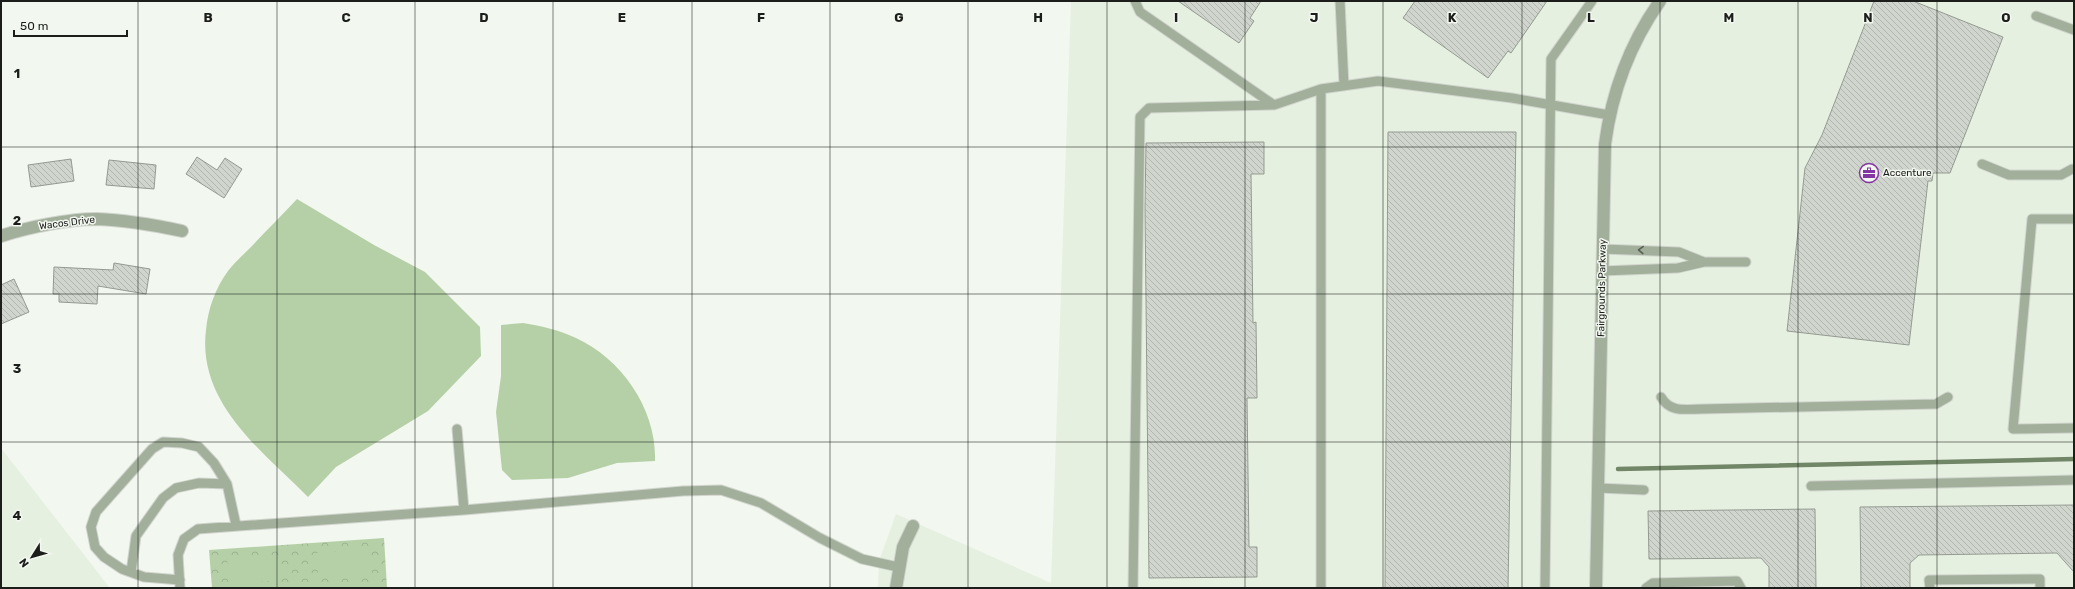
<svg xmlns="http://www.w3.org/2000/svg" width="2075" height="589" font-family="Rubik,sans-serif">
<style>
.built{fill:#e6f0e1}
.park{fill:url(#park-crowns)}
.pitch{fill:#b5d0a7}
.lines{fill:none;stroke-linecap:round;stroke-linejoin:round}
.stream{stroke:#718666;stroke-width:4.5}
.building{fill:url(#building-back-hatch);stroke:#949a92}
.lane-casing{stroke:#d0d4cd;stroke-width:11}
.street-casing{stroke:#d0d4cd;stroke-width:14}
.lane{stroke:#a2af9b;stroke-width:9}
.street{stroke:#a2af9b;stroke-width:12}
.oneway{stroke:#585f55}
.grid{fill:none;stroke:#1c1e1b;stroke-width:1;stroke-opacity:0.55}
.labels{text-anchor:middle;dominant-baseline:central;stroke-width:3;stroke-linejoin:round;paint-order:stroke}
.poi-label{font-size:10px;fill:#1c1e1b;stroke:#f2f7ef;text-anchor:start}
.street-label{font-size:10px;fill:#1c1e1b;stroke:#f2f7ef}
.grid-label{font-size:13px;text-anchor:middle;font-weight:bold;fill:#1c1e1b;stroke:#f2f7ef;stroke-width:3;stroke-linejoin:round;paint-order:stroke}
</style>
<defs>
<pattern id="park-crowns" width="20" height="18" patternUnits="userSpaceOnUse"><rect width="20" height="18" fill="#b5d0a7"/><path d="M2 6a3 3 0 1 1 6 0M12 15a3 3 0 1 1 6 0" fill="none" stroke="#9bb28f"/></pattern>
<pattern id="building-back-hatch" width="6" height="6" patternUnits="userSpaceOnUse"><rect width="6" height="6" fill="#d0d6cd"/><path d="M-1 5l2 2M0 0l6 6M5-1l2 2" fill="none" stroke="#b2b7af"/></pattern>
</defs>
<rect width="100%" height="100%" fill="#f2f7ef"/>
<!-- built -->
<path class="built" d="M1071,1H2074V588H878L879,561L896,514L1051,583Z
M1,448L110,588H1Z"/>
<!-- park -->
<path class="park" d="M384,538L387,588H212L209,550Z"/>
<!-- pitch -->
<path class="pitch" d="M297,199L374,245L425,272L480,327L481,356L428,411L336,467L308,497C262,451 197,403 206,330C208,309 215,289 228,271C234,263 243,255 251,247C266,231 282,215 297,199Z
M523,323C542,326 559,330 576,338C622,359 657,410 655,461L617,463L568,478L512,480L502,470L496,412L501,376V325Z
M370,549L372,574L318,578L317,553Z
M280,555L282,580L229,584L227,559Z
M372,583V588H319V587Z"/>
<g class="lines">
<!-- stream -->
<path class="stream" d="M1618,469L2074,459"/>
</g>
<!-- building -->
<path class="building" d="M1178,1H1261L1250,18L1254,21L1239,43Z
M1415,1H1547L1511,53L1508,51L1488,78L1403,18Z
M1874,1H1913L2003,37L1950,173H1933L1932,181H1928L1909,345L1787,331L1805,168L1822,135Z
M1388,132H1516L1508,588H1385Z
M1264,142V174H1251L1253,323L1256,322L1257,398H1247L1249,547H1257V577L1149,578L1145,207L1146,143Z
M197,157L217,170L225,158L242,169L224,198L186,174Z
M71,159L74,181L31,187L28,165Z
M109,160L156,165L154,189L106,185Z
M114,263L150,269L146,294L98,286L97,304L59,302V294H53L54,267L113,270Z
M14,279L29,312L1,324V285Z
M2074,505V572L2057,553L1919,555L1910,563V588H1861L1860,507Z
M1815,509L1816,588H1769V567L1761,558L1649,559L1648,511Z"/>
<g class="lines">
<defs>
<path id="lane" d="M1135,1L1140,12L1274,105L1321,89
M1340,1L1344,86
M2036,16L2074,30
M1982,164L2009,175H2061L2072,169
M2074,219H2032L2013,429L2074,428
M1602,249L1679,252L1704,262
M1602,271L1678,268L1704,262H1746
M1661,397C1670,413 1686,409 1702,409L1936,404L1948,397
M457,429L464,510
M1811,486L2074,480
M1598,488L1644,490
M131,572L136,536L163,498L176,488L199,483L227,484
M180,580L144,577L122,569L104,557L95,547L91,527L96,512L152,449L163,442L182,443L199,447L214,463L227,484L236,525
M180,588L178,555L184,539L198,529L464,510L683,491L721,490L761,503L820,538L862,559L898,567
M1133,588L1140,117L1149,108L1274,105
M1321,588V89L1378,81L1512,98L1609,115
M1545,588L1551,59L1592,1
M1646,588L1653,583L1737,581L1741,588
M1930,588L1929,580L2040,579V588"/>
<path id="street" d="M1,236C29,227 68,219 97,219C126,220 154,225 182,231
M896,588L903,547L913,526
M1596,588L1605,144C1612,91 1629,45 1660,1"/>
</defs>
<!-- lane casing -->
<use href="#lane" class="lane-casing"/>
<!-- street casing -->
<use href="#street" class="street-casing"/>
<!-- lane -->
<use href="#lane" class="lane"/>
<!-- street -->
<use href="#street" class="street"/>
</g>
<!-- one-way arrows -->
<defs><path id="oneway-chevron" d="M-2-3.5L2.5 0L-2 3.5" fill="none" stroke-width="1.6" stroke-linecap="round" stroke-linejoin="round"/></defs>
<use class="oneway" href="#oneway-chevron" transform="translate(1641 250) rotate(-178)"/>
<!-- grid -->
<path class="grid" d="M138,1V588M277,1V588M415,1V588M553,1V588M692,1V588M830,1V588M968,1V588M1107,1V588M1245,1V588M1383,1V588M1522,1V588M1660,1V588M1798,1V588M1937,1V588M1,147H2074M1,294H2074M1,442H2074"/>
<!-- icons -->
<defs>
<symbol id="office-ring" viewBox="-11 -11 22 22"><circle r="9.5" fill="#f2f7ef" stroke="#8534a4" stroke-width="1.5"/><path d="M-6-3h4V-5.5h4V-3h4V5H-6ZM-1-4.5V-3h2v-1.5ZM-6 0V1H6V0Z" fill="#8534a4"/></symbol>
</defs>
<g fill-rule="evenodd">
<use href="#office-ring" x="1858" y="162" width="22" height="22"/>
</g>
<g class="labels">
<!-- poi labels -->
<g class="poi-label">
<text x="1883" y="173">Accenture</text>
</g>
<!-- street labels -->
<g class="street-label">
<text transform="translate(67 223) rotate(-7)">Wacos Drive</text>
<text transform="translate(1602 288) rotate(-89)">Fairgrounds Parkway</text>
</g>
</g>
<g class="grid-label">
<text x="208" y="22">B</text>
<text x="346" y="22">C</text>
<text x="484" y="22">D</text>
<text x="622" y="22">E</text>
<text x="761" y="22">F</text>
<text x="899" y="22">G</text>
<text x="1038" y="22">H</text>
<text x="1176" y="22">I</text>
<text x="1314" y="22">J</text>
<text x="1452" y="22">K</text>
<text x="1591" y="22">L</text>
<text x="1729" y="22">M</text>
<text x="1868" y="22">N</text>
<text x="2006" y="22">O</text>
<text x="17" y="78">1</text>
<text x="17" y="225">2</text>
<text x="17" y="373">3</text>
<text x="17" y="520">4</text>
</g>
<!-- border -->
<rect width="2075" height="589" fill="none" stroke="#1c1e1b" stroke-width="4"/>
<!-- north arrow -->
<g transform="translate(32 557) rotate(233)" stroke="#f2f7ef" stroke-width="3" paint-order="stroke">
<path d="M0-3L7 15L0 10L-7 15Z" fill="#1c1e1b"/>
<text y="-6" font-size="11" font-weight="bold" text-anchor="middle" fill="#1c1e1b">N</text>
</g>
<!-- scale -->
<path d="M14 30v6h113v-6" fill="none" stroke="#1c1e1b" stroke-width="2"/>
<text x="20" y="30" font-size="12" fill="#1c1e1b" stroke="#f2f7ef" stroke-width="3" paint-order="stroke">50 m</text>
</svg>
